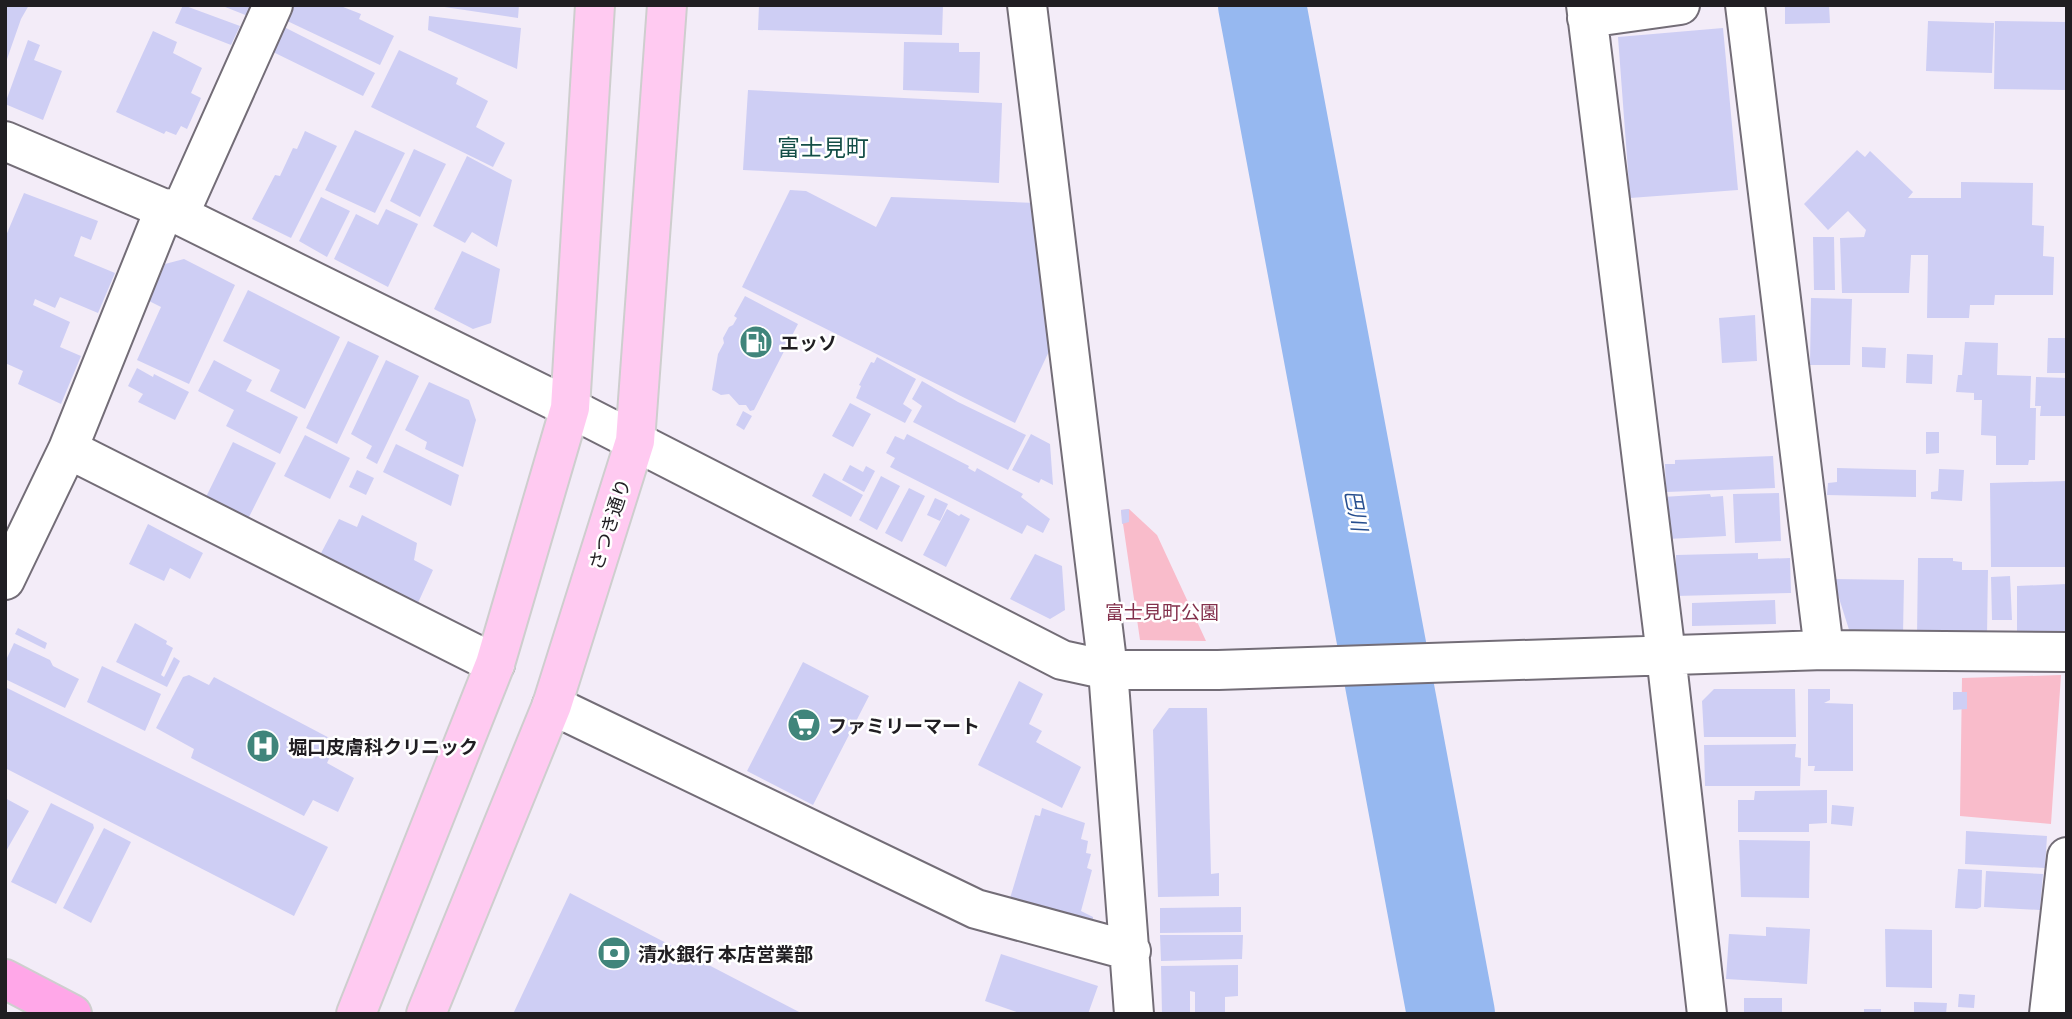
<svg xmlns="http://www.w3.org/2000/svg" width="2072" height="1019" font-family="'Exo 2','Noto Sans JP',sans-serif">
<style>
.green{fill:#f9bccb}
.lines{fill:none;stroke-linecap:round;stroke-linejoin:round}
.river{stroke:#96b8f0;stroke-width:88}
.building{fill:#cecef4}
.street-casing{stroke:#736d77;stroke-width:42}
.primary-casing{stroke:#cecece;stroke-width:42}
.highway-casing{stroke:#cecece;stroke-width:42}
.street{stroke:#fff;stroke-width:38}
.primary{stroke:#ffcaf1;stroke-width:38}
.highway{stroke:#ffa7e8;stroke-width:38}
.labels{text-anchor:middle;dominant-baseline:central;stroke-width:5;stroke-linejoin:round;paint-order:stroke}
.poi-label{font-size:19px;font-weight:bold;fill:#201e22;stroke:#fff;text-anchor:start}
.street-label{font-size:19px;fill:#201e22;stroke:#fff}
.park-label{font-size:19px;fill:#83304c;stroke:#fff}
.water-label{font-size:21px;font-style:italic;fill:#264e8f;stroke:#fff}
.quarter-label{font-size:23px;fill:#134e47;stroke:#fff}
</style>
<rect width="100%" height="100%" fill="#f3ecf8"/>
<!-- green -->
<path class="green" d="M1129,509L1157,535L1206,641L1140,640L1121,510Z
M2061,675L2051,824L1960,816L1962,678Z"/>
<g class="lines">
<!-- river -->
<path class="river" d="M1262,5L1451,1014"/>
</g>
<!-- building -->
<path class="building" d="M5,5H29L21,19L6,62Z
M183,5L240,26L231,45L175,23Z
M220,5H252L248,16Z
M289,5H338L361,14L359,19L394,36L380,65L283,19Z
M431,5H519L518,18Z
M759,5H943L942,35L758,30Z
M1785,5H1829L1830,23L1785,24Z
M429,16L521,28L517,69L428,30Z
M1928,21L1994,23L1992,73L1926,71Z
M1995,21L2067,22V90L1994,89Z
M284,27L375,73L363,96L271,51Z
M1723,28L1738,190L1630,198L1618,37Z
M153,31L177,42L173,53L202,68L191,93L201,98L187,129L181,126L176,135L166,131L164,134L116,112Z
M28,40L40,45L34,60L62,71L43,120L5,104Z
M904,42L959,43V52H980L979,93L903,90Z
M399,50L458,78L456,84L488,101L476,127L505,143L493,167L371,107Z
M748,90L1002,103L999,183L743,170Z
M355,130L405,153L375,213L325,190Z
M305,131L337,146L291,238L252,219L275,175L280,176L293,148L297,149Z
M414,149L446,164L420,217L390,201Z
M1857,150L1865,157L1870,151L1913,192L1908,198H1961V182L2033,183L2032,225L2044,226L2043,256L2054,257L2053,295H1995L1994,305H1970L1969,318H1927L1928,255H1911L1909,293H1842L1840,238L1864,237L1866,230L1848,211L1828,230L1804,204Z
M467,156L512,180L497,247L472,232L465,243L433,226Z
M790,190L806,191L876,227L891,197L1036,203L1052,345L1015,423L742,287Z
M24,193L98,221L91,240L81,236L74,256L115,273L98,313L60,297L55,308L35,299L33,305L70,322L60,347L81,356L61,404L18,384L23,371L5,363V238Z
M321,197L350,211L327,257L299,241Z
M386,209L418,224L388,287L334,259L356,214L378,225Z
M1813,237H1834L1835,290H1814Z
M462,251L500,269L491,323L473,329L434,309Z
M184,259L235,285L189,384L137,360L161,307L149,301L165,264Z
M248,290L340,337L305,409L270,391L280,370L223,341Z
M745,296L798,324L754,410L750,411L746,405H739L729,394L721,395L712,390L718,354L724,343L723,338L729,327L733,325L737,318L734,316Z
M1811,298L1852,299L1850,365H1810Z
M1755,315L1757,361L1722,363L1719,318Z
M2048,338H2067V373H2047Z
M348,341L379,356L337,444L306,428Z
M1965,342L1998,343L1997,375L2031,376L2030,408H2036L2035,460H2029L2028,465H1996V436L1981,435L1982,400H1974V393L1956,392L1958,375H1962Z
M1862,347L1886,348L1885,368L1862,367Z
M1907,354L1933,355L1932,384L1906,383Z
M877,357L916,379L903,404L912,410L905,423L856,398L861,386L859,385L871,362L874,363Z
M214,360L252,380L246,391L298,417L280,454L226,426L234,410L198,391Z
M386,360L419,376L377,464L366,458L372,446L351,434Z
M137,368L153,377L154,374L189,392L175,420L138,402L143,394L128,386Z
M2036,377L2067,378V416H2040L2041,406H2035Z
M922,381L958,402L1026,435L1008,470L913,422L922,406L912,399Z
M429,382L469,400L476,420L463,467L425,449L427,442L405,430Z
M850,403L871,414L853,447L832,436Z
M743,411L752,416L744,430L736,425Z
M1926,432H1939V453L1926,454Z
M907,434L969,466L968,468L975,472L977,468L1023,494L1021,497L1050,519L1043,533L1027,525L1022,534L890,467L895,458L886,453L895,436L904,440Z
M1031,434L1050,444L1053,485L1041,479L1039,483L1012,470Z
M305,435L350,458L330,499L284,476Z
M233,442L276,463L248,519L206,497Z
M396,444L459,475L451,506L383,472Z
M1773,456L1775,488L1666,492L1665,464H1675V460Z
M850,465L863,472L866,466L875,471L864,492L842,480Z
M1837,468L1916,470V497L1827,495L1828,483L1837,482Z
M1939,469L1964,470L1962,501L1931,499V492L1938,491Z
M357,470L374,478L366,495L349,487Z
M824,473L863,495L851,517L812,496Z
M881,476L900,486L877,530L859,520Z
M2067,481V567H1991L1990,483Z
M909,488L925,496L902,542L885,533Z
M1779,493L1781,541L1735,543L1733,494Z
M1710,494L1711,497L1723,496L1726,536L1667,539L1663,497Z
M935,498L948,504L940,521L927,515Z
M947,509L959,516L961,514L970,519L946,567L923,555Z
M1129,509V522L1122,524L1121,510Z
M362,515L417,543L414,560L433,570L417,605L320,555L339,519L357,527Z
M148,524L203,553L190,579L170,568L164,581L129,564Z
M1758,553V559L1790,558L1791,593L1676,596V555Z
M1035,554L1062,566L1065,610L1050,619L1010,599Z
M1918,558H1953V561L1962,562V570H1988L1987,636L1917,637Z
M2010,576L2012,620H1992L1991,577Z
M1833,579L1904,580L1903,635L1851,636Z
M2067,584V635L2017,636V586Z
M1775,600L1776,624L1692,626V603Z
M135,623L167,641L166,644L173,648L161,675L164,677L174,657L180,661L167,687L116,662Z
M18,628L47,643L45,649L15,634Z
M14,643L50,660L53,666L79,679L65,708L5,679V657L7,658Z
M803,662L869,696L813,805L747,771Z
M102,666L161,694L145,731L87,702Z
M189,675L209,685L214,677L337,742L327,763L354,778L338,812L313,800L304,816L191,758L194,749L156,728L183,677Z
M1019,681L1043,694L1029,724L1042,731L1036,742L1081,767L1062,808L978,765Z
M5,687L328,847L294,916L5,768Z
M1714,689H1795L1796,737H1704L1702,701Z
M1808,689H1830V700L1824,703L1853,704V771H1814L1815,766H1808Z
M1953,692H1967V709L1953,710Z
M1169,708H1207L1211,874L1219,873V896L1158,897L1153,730Z
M1796,744L1795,757L1801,758L1800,786H1705L1704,745Z
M1827,790V823L1809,824V832H1738V800H1754L1755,791Z
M5,798L29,811L5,853Z
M51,803L93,824L94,828L56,904L11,882Z
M1832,805L1854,807L1852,826L1831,824Z
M1042,808L1085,823L1081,839L1088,841L1086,853L1091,854L1087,868L1092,870L1081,911L1093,917V921L1008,905L1035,815L1040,816Z
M104,828L131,842L91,923L63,908Z
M1966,831L2047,836L2045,868L1965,864Z
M1739,840L1810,841L1809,898L1741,897Z
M1958,869L1982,870L1981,907L1977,909L1955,908Z
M1986,871L2043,874L2040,910L1984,907Z
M570,893L803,1014H513Z
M1241,907V932L1160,933V908Z
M1766,927L1810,929L1807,984L1726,979L1729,934L1766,936Z
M1885,929L1932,930V988L1886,987Z
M1160,935H1243L1242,959L1161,961Z
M1001,954L1098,986L1088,1014H1022L985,1001Z
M1238,965V996L1225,997V1014H1195V992L1190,991V1014H1162L1161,966Z
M1959,994L1975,995L1974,1008L1958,1007Z
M1744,998H1782V1014H1744Z
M1914,1002L1947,1003L1946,1014H1914Z
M1864,1009H1881V1014H1864Z"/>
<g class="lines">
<defs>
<path id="street" d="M1027,5L1108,670L1134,1014
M1586,5L1666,655L1707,1014
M1745,5L1824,650
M1587,18L1680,5
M5,141L179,215L570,408L1062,660L1108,670H1218L1824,650L2067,652
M179,215L273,5
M68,449L495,664
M5,580L68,449L165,208
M552,705L976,909L1131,951
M2049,1014L2067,857"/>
<path id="primary" d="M356,1014L495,664L570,408L595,5
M426,1014L552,705L635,441L667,5"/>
<path id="highway" d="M5,979L72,1014"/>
</defs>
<!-- street casing -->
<use href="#street" class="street-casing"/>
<!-- primary casing -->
<use href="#primary" class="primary-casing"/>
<!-- highway casing -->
<use href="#highway" class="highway-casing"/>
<!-- street -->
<use href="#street" class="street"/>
<!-- primary -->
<use href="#primary" class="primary"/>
<!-- highway -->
<use href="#highway" class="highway"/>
</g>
<!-- icons -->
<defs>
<symbol id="fuel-disc" viewBox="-11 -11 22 22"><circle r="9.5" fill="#40857b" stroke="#fff"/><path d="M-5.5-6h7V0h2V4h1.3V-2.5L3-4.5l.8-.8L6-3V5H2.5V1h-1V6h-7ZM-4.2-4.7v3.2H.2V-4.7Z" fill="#fff"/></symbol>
<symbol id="supermarket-disc" viewBox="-11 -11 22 22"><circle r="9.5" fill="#40857b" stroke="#fff"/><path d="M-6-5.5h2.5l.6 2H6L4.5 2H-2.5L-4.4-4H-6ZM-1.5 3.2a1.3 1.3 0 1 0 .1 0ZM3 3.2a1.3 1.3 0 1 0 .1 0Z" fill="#fff"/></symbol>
<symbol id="hospital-disc" viewBox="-11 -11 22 22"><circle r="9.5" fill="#40857b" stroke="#fff"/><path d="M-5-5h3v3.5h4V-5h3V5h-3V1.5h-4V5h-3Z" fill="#fff"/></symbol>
<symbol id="bank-disc" viewBox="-11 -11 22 22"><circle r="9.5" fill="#40857b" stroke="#fff"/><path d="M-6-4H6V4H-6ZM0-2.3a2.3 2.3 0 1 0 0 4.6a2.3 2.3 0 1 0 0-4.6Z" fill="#fff"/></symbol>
</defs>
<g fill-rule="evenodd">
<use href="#fuel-disc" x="737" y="323" width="38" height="38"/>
<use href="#supermarket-disc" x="785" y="706" width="38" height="38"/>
<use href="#hospital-disc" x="244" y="727" width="38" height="38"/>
<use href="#bank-disc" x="595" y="934" width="38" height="38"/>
</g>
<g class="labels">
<!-- poi labels -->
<g class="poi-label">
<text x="780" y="342">エッソ</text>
<text x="828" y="725">ファミリーマート</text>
<text x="288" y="746">堀口皮膚科クリニック</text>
<text x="638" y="953">清水銀行 本店営業部</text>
</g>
<!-- street labels -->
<g class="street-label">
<text transform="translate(609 524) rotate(-72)">さつき通り</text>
</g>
<!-- park labels -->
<g class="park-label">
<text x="1162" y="611">富士見町公園</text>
</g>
<!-- water labels -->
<g class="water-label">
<text transform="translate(1357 510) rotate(79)">巴川</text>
</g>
<!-- quarter labels -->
<g class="quarter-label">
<text x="823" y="147">富士見町</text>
</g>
</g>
<!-- border -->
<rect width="2072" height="1019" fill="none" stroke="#201e22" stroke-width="14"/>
</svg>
